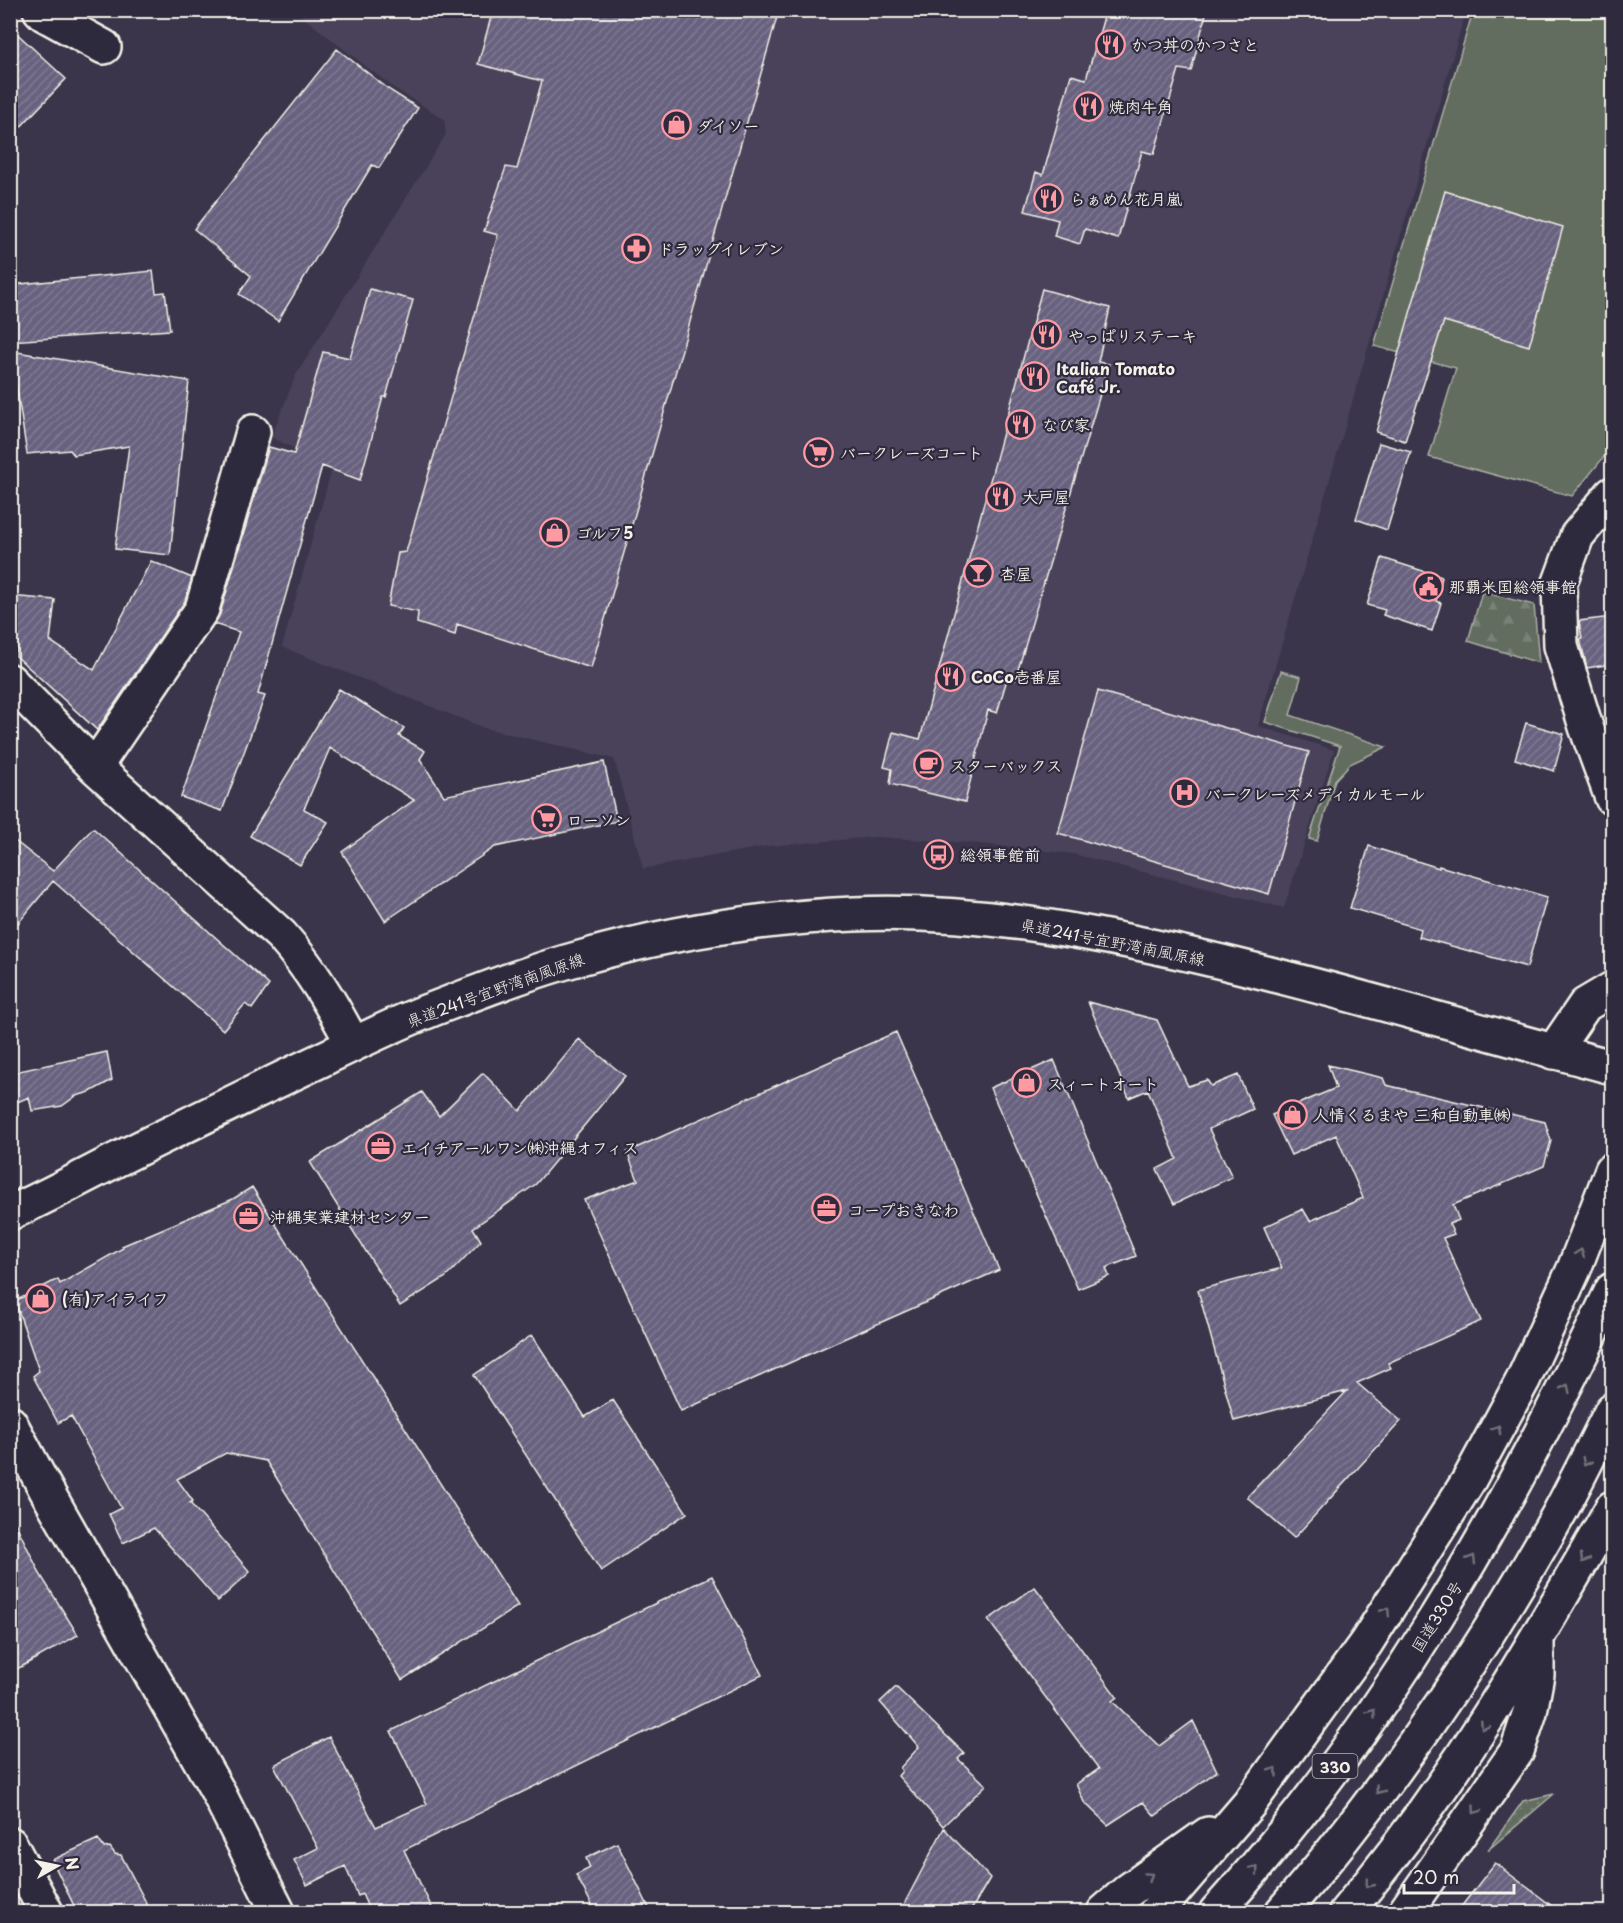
<svg xmlns="http://www.w3.org/2000/svg" width="1623" height="1923" font-family="'Playpen Sans','Klee One',sans-serif">
<style>
.built{fill:#48425a}
.grass{fill:#626d61;stroke:#abafa4;stroke-width:1.5}
.forest{fill:url(#forest-firs);stroke:#abafa4;stroke-width:1.5}
.park{fill:url(#park-dots);stroke:#abafa4;stroke-width:1.5}
.building{fill:url(#building-hatch);stroke:#f4f1e8;stroke-width:1.5}
.lines{fill:none;stroke-linecap:round;stroke-linejoin:round}
.street-casing{stroke:#f4f1e8;stroke-width:38}
.secondary-casing{stroke:#f4f1e8;stroke-width:38}
.highway-casing{stroke:#f4f1e8;stroke-width:38}
.street{stroke:#2f2a3d;stroke-width:33}
.secondary{stroke:#2f2a3d;stroke-width:33}
.highway{stroke:#2f2a3d;stroke-width:33}
.oneway{stroke:#747079}
.labels{text-anchor:middle;dominant-baseline:central;stroke-width:4.5;stroke-linejoin:round;paint-order:stroke}
.shield{fill:#2f2a3d;stroke:#b9b5b5;stroke-width:1.5}
.shield-label{font-size:15px;font-weight:bold;fill:#f4f1e8}
.poi-label{font-size:16px;font-weight:bold;fill:#f4f1e8;stroke:#2f2a3d;text-anchor:start}
.street-label{font-size:16px;fill:#f4f1e8;stroke:#2f2a3d}
</style>
<defs>
<pattern id="forest-firs" width="22" height="20" patternUnits="userSpaceOnUse" patternTransform="scale(1.5)"><rect width="22" height="20" fill="#626d61"/><path d="M5 1l3.5 6h-7zM16 11l3.5 6h-7z" fill="#798278"/></pattern>
<pattern id="park-dots" width="8" height="8" patternUnits="userSpaceOnUse" patternTransform="scale(1.5)"><rect width="8" height="8" fill="#626d61"/><path d="M2 2h.1M6 6h.1" fill="none" stroke="#798278" stroke-width="1.8" stroke-linecap="round"/></pattern>
<pattern id="building-hatch" width="6" height="6" patternUnits="userSpaceOnUse" patternTransform="scale(1.5)"><rect width="6" height="6" fill="#686280"/><path d="M-1 1l2-2M0 6l6-6M5 7l2-2" fill="none" stroke="#7e7992"/></pattern>
</defs>
<rect width="100%" height="100%" fill="#3a354a"/>
<filter id="ink" filterUnits="userSpaceOnUse"><feTurbulence type="fractalNoise" baseFrequency=".0167" numOctaves="2"/><feDisplacementMap in="SourceGraphic" scale="12" xChannelSelector="R" yChannelSelector="G"/><feConvolveMatrix kernelMatrix="1 2 1 2 8 2 1 2 1" color-interpolation-filters="sRGB"/></filter>
<g filter="url(#ink)">
<!-- built -->
<path class="built" d="M295,11H1466L1258,726L1334,750L1284,908L1073,854L970,843L876,837L768,846L643,869L614,759L484,728L282,647L332,468L271,437L296,375L446,134L444,119L394,88Z"/>
<!-- grass -->
<path class="grass" d="M1473,11H1612V447L1572,496L1429,457L1456,368L1374,346Z
M1281,671L1301,677L1290,715L1386,747L1350,764L1335,780L1317,841L1309,839L1340,746L1265,722Z"/>
<!-- forest -->
<path class="forest" d="M1482,592L1534,605L1539,663L1468,641Z"/>
<!-- park -->
<path class="park" d="M1554,1794L1488,1850L1523,1801Z"/>
<!-- building -->
<path class="building" d="M493,10H779L591,668L457,624L455,635L417,623L418,612L388,606L398,553L406,552L498,235L484,231L506,167L517,169L542,81L478,64Z
M1106,10H1207L1191,71L1179,69L1154,154L1142,151L1118,239L1085,229L1080,244L1054,236L1058,220L1025,211L1036,172L1043,175L1071,75L1086,79Z
M10,27L66,79L10,138Z
M337,49L391,91L418,108L379,168L372,165L278,321L239,294L251,276L194,229Z
M1445,191L1563,227L1529,346L1444,321L1405,441L1376,432Z
M153,271L156,293L165,292L170,330L10,341V285Z
M370,289L413,300L386,397H383L360,480L322,466L258,694L265,696L222,811L181,797L239,632L214,624L220,614L269,447L294,454L323,352L350,358Z
M1042,289L1110,308L1098,362L1109,364L1015,680L1007,679L997,713L988,710L965,802L890,784L892,769L884,767L893,732L920,739Z
M11,351L189,381L170,555L115,549L129,446L74,455L70,450L27,454Z
M1379,443L1411,452L1387,530L1356,519Z
M1382,558L1442,577L1436,601L1441,603L1432,631L1383,615L1385,610L1367,605Z
M151,561L192,578L185,601L97,730L16,656L17,639L10,638V596L55,600L50,641L94,670Z
M1612,617V664L1587,668L1580,639H1582L1579,621Z
M339,689L404,728L399,736L425,751L420,759L444,796L604,762L617,821L495,847L385,921L342,852L414,800L330,748L304,809L328,822L300,865L250,836Z
M1098,691L1309,752L1269,894L1058,833Z
M1526,723L1564,734L1554,771L1515,759Z
M93,828L269,985L252,1009L245,1004L223,1030L53,881L10,933V837L53,871Z
M1369,846L1439,868V866L1547,897L1527,967L1419,937L1421,929L1350,908Z
M1088,1002L1157,1020L1188,1086L1207,1080L1211,1086L1238,1075L1253,1109L1209,1129L1232,1177L1174,1204L1157,1169L1177,1159L1148,1090L1129,1098Z
M896,1032L999,1270L681,1411L584,1200L638,1180L627,1152Z
M579,1039L625,1076L536,1184L473,1228L481,1241L446,1277L400,1306L310,1162L422,1092L439,1116L483,1073L520,1111Z
M107,1052L112,1080L90,1092L76,1096L62,1106L32,1111L29,1097L10,1105V1073Z
M1054,1060L1136,1256L1106,1268L1109,1276L1078,1289L990,1088Z
M1328,1065L1383,1078L1386,1085L1545,1122L1551,1141L1544,1166L1453,1205L1459,1220L1449,1224L1454,1234L1443,1238L1481,1321L1388,1363L1391,1368L1357,1383L1401,1421L1294,1538L1247,1497L1347,1391L1234,1421L1198,1290L1282,1268L1264,1227L1303,1209L1310,1221L1363,1198L1336,1135L1291,1155L1272,1115L1336,1088Z
M252,1187L518,1606L402,1680L266,1461L226,1453L177,1479L193,1501L190,1503L250,1572L218,1601L154,1528L123,1543L109,1514L121,1508L71,1416L58,1423L33,1376L39,1371L15,1301L58,1279L60,1284L123,1248L122,1246L233,1199Z
M532,1335L585,1417L613,1400L687,1513L601,1571L474,1375Z
M10,1512L40,1574L78,1635L10,1673Z
M712,1576L762,1675L404,1850L434,1912H370L362,1894L358,1896L345,1866L307,1885L294,1860L318,1848L274,1765L329,1737L376,1827L427,1804L391,1731Z
M1035,1587L1117,1697L1112,1701L1159,1746L1193,1721L1217,1771L1155,1816L1143,1802L1108,1825L1084,1802L1076,1784L1099,1769L988,1620Z
M896,1687L964,1753L958,1759L986,1785L943,1826L898,1776L902,1771L900,1768L919,1747L880,1702Z
M944,1828L990,1878L970,1912H900Z
M98,1839L104,1848L110,1847L115,1854L121,1855L151,1912H77L52,1860Z
M617,1843L651,1912H596L576,1875L590,1868L586,1858Z
M1495,1863L1560,1912H1457Z"/>
<g class="lines">
<defs>
<path id="street" d="M40,10L44,14L104,47
M1612,494L1577,536L1559,585L1561,646L1586,727L1612,798
M10,681L95,767L281,935C312,970 331,1003 353,1044
M95,767L202,609L253,432
M1553,1052L1585,1005L1612,989
M10,1844L46,1912"/>
<path id="secondary" d="M10,1213C49,1196 86,1175 124,1156C189,1124 255,1091 321,1060C356,1043 392,1025 428,1011C478,992 528,972 580,958C669,933 761,918 854,914C973,909 1089,931 1205,958C1342,990 1477,1031 1612,1067
M10,1423L45,1488L217,1790L278,1912"/>
<path id="highway" d="M1104,1912L1129,1890L1208,1834
M1156,1912L1249,1804L1366,1643L1469,1480L1523,1380L1574,1269L1612,1170
M1216,1912C1382,1730 1507,1512 1612,1290
M1282,1912C1388,1790 1481,1653 1560,1512C1578,1478 1595,1444 1612,1410
M1346,1912C1451,1788 1532,1649 1612,1508
M1405,1912L1517,1751L1530,1712L1537,1675V1643"/>
</defs>
<!-- street casing -->
<use href="#street" class="street-casing"/>
<!-- secondary casing -->
<use href="#secondary" class="secondary-casing"/>
<!-- highway casing -->
<use href="#highway" class="highway-casing"/>
<!-- street -->
<use href="#street" class="street"/>
<!-- secondary -->
<use href="#secondary" class="secondary"/>
<!-- highway -->
<use href="#highway" class="highway"/>
</g>
<!-- one-way arrows -->
<defs><path id="oneway-chevron" d="M-2-3.5L2.5 0L-2 3.5" fill="none" stroke-width="1.6" stroke-linecap="round" stroke-linejoin="round" transform="scale(1.5)"/></defs>
<g class="oneway">
<use href="#oneway-chevron" transform="translate(1580 1253) rotate(-69)"/>
<use href="#oneway-chevron" transform="translate(1566 1388) rotate(-64)"/>
<use href="#oneway-chevron" transform="translate(1497 1429) rotate(-61)"/>
<use href="#oneway-chevron" transform="translate(1586 1462) rotate(117)"/>
<use href="#oneway-chevron" transform="translate(1472 1559) rotate(-59)"/>
<use href="#oneway-chevron" transform="translate(1584 1559) rotate(120)"/>
<use href="#oneway-chevron" transform="translate(1386 1611) rotate(-58)"/>
<use href="#oneway-chevron" transform="translate(1372 1713) rotate(-55)"/>
<use href="#oneway-chevron" transform="translate(1484 1726) rotate(123)"/>
<use href="#oneway-chevron" transform="translate(1274 1771) rotate(-54)"/>
<use href="#oneway-chevron" transform="translate(1379 1790) rotate(127)"/>
<use href="#oneway-chevron" transform="translate(1476 1810) rotate(125)"/>
<use href="#oneway-chevron" transform="translate(1255 1869) rotate(-49)"/>
<use href="#oneway-chevron" transform="translate(1149 1876) rotate(-35)"/>
<use href="#oneway-chevron" transform="translate(1369 1884) rotate(129)"/>
</g>
</g>
<!-- icons -->
<defs>
<symbol id="restaurant-ring" viewBox="-11 -11 22 22"><circle r="9.5" fill="#2f2a3d" stroke="#ff9aa2" stroke-width="1.5"/><path d="M-5-6h1v4h1v-4h1v4h1v-4h1v5L-1.5 .5V6h-2V.5L-5-1ZM5-6V6H3V1.5H1.5Q1.5-4 5-6Z" fill="#ff9aa2"/></symbol>
<symbol id="shop-ring" viewBox="-11 -11 22 22"><circle r="9.5" fill="#2f2a3d" stroke="#ff9aa2" stroke-width="1.5"/><path d="M-5-2.5h2.3a2.7 3.5 0 0 1 5.4 0H5L5.5 6h-11ZM-1.5-2.5h3a1.5 2.3 0 0 0-3 0Z" fill="#ff9aa2"/></symbol>
<symbol id="pharmacy-ring" viewBox="-11 -11 22 22"><circle r="9.5" fill="#2f2a3d" stroke="#ff9aa2" stroke-width="1.5"/><path d="M-2-6h4v4h4v4h-4v4h-4v-4h-4v-4h4Z" fill="#ff9aa2"/></symbol>
<symbol id="supermarket-ring" viewBox="-11 -11 22 22"><circle r="9.5" fill="#2f2a3d" stroke="#ff9aa2" stroke-width="1.5"/><path d="M-6-5.5h2.5l.6 2H6L4.5 2H-2.5L-4.4-4H-6ZM-1.5 3.2a1.3 1.3 0 1 0 .1 0ZM3 3.2a1.3 1.3 0 1 0 .1 0Z" fill="#ff9aa2"/></symbol>
<symbol id="bar-ring" viewBox="-11 -11 22 22"><circle r="9.5" fill="#2f2a3d" stroke="#ff9aa2" stroke-width="1.5"/><path d="M-6-5H6L.8 .8V4.5H3.5V6h-7V4.5H-.8V.8Z" fill="#ff9aa2"/></symbol>
<symbol id="civic-ring" viewBox="-11 -11 22 22"><circle r="9.5" fill="#2f2a3d" stroke="#ff9aa2" stroke-width="1.5"/><path d="M-.6-6.5H3V-4.5H.6V-3L4-1V1h2V6H-6V1h2V-1L-.6-3ZM-1.2 2.5V6h2.4V2.5Z" fill="#ff9aa2"/></symbol>
<symbol id="cafe-ring" viewBox="-11 -11 22 22"><circle r="9.5" fill="#2f2a3d" stroke="#ff9aa2" stroke-width="1.5"/><path d="M-5.5-4.5H6V0H3Q3 3.5 0 3.5H-2.5Q-5.5 3.5-5.5 0ZM3-3.2v2h1.7v-2ZM-6 4.5H4V6H-6Z" fill="#ff9aa2"/></symbol>
<symbol id="hospital-ring" viewBox="-11 -11 22 22"><circle r="9.5" fill="#2f2a3d" stroke="#ff9aa2" stroke-width="1.5"/><path d="M-5-5h3v3.5h4V-5h3V5h-3V1.5h-4V5h-3Z" fill="#ff9aa2"/></symbol>
<symbol id="bus-ring" viewBox="-11 -11 22 22"><circle r="9.5" fill="#2f2a3d" stroke="#ff9aa2" stroke-width="1.5"/><path d="M-5-6H5V4H4V6H2V4H-2V6H-4V4H-5ZM-3.5-4V0h7V-4ZM-3.5 1.2v1.5H-2V1.2ZM2 1.2v1.5H3.5V1.2Z" fill="#ff9aa2"/></symbol>
<symbol id="office-ring" viewBox="-11 -11 22 22"><circle r="9.5" fill="#2f2a3d" stroke="#ff9aa2" stroke-width="1.5"/><path d="M-6-3h4V-5.5h4V-3h4V5H-6ZM-1-4.5V-3h2v-1.5ZM-6 0V1H6V0Z" fill="#ff9aa2"/></symbol>
</defs>
<g fill-rule="evenodd">
<use href="#restaurant-ring" x="1094" y="28" width="33" height="33"/>
<use href="#restaurant-ring" x="1072" y="90" width="33" height="33"/>
<use href="#shop-ring" x="660" y="108" width="33" height="33"/>
<use href="#restaurant-ring" x="1032" y="182" width="33" height="33"/>
<use href="#pharmacy-ring" x="620" y="232" width="33" height="33"/>
<use href="#restaurant-ring" x="1030" y="318" width="33" height="33"/>
<use href="#restaurant-ring" x="1018" y="360" width="33" height="33"/>
<use href="#restaurant-ring" x="1004" y="408" width="33" height="33"/>
<use href="#supermarket-ring" x="802" y="436" width="33" height="33"/>
<use href="#restaurant-ring" x="984" y="480" width="33" height="33"/>
<use href="#shop-ring" x="538" y="516" width="33" height="33"/>
<use href="#bar-ring" x="962" y="556" width="33" height="33"/>
<use href="#civic-ring" x="1412" y="570" width="33" height="33"/>
<use href="#restaurant-ring" x="934" y="660" width="33" height="33"/>
<use href="#cafe-ring" x="912" y="748" width="33" height="33"/>
<use href="#hospital-ring" x="1168" y="776" width="33" height="33"/>
<use href="#supermarket-ring" x="530" y="802" width="33" height="33"/>
<use href="#bus-ring" x="922" y="838" width="33" height="33"/>
<use href="#shop-ring" x="1010" y="1066" width="33" height="33"/>
<use href="#shop-ring" x="1276" y="1098" width="33" height="33"/>
<use href="#office-ring" x="364" y="1130" width="33" height="33"/>
<use href="#office-ring" x="810" y="1192" width="33" height="33"/>
<use href="#office-ring" x="232" y="1200" width="33" height="33"/>
<use href="#shop-ring" x="24" y="1282" width="33" height="33"/>
</g>
<g class="labels">
<!-- shield labels -->
<rect class="shield" x="1312.5" y="1754" width="45" height="24" rx="4.5"/>
<g class="shield-label">
<text x="1335" y="1766">330</text>
</g>
<!-- poi labels -->
<g class="poi-label">
<text x="1131" y="44">かつ丼のかつさと</text>
<text x="1109" y="106">焼肉牛角</text>
<text x="697" y="125">ダイソー</text>
<text x="1070" y="198">らぁめん花月嵐</text>
<text x="658" y="248">ドラッグイレブン</text>
<text x="1068" y="335">やっぱりステーキ</text>
<text x="1056" y="368">Italian Tomato<tspan x="1056" dy="18">Café Jr.</tspan></text>
<text x="1042" y="424">なび家</text>
<text x="840" y="452">バークレーズコート</text>
<text x="1022" y="496">大戸屋</text>
<text x="576" y="532">ゴルフ5</text>
<text x="1000" y="573">杏屋</text>
<text x="1449" y="586">那覇米国総領事館</text>
<text x="971" y="676">CoCo壱番屋</text>
<text x="950" y="765">スターバックス</text>
<text x="1205" y="793">バークレーズメディカルモール</text>
<text x="567" y="819">ローソン</text>
<text x="960" y="854">総領事館前</text>
<text x="1047" y="1083">スィートオート</text>
<text x="1313" y="1114">人情くるまや 三和自動車㈱</text>
<text x="401" y="1147">エイチアールワン㈱沖縄オフィス</text>
<text x="848" y="1209">コープおきなわ</text>
<text x="270" y="1216">沖縄実業建材センター</text>
<text x="62" y="1298">(有)アイライフ</text>
</g>
<!-- street labels -->
<g class="street-label">
<text transform="translate(1113 941) rotate(11)">県道241号宜野湾南風原線</text>
<text transform="translate(495 989) rotate(-20)">県道241号宜野湾南風原線</text>
<text transform="translate(1436 1616) rotate(-58)">国道330号</text>
</g>
</g>
<!-- margin -->
<rect width="1623" height="1923" fill="none" stroke="#2f2a3d" stroke-width="36"/>
<rect x="18" y="18" width="1587" height="1887" fill="none" stroke="#f4f1e8" stroke-width="2" filter="url(#ink)"/>
<!-- north arrow -->
<g transform="translate(57 1866) rotate(81)" stroke="#2f2a3d" stroke-width="4.5" paint-order="stroke">
<path d="M0-4.5L10 22L0 15L-10 22Z" fill="#f4f1e8"/>
<text y="-9" font-size="16" font-weight="bold" text-anchor="middle" fill="#f4f1e8">N</text>
</g>
<!-- scale -->
<path d="M1404 1884v9h110v-9" fill="none" stroke="#f4f1e8" stroke-width="3"/>
<text x="1413" y="1884" font-size="18" fill="#f4f1e8" stroke="#2f2a3d" stroke-width="4.5" paint-order="stroke">20 m</text>
</svg>
